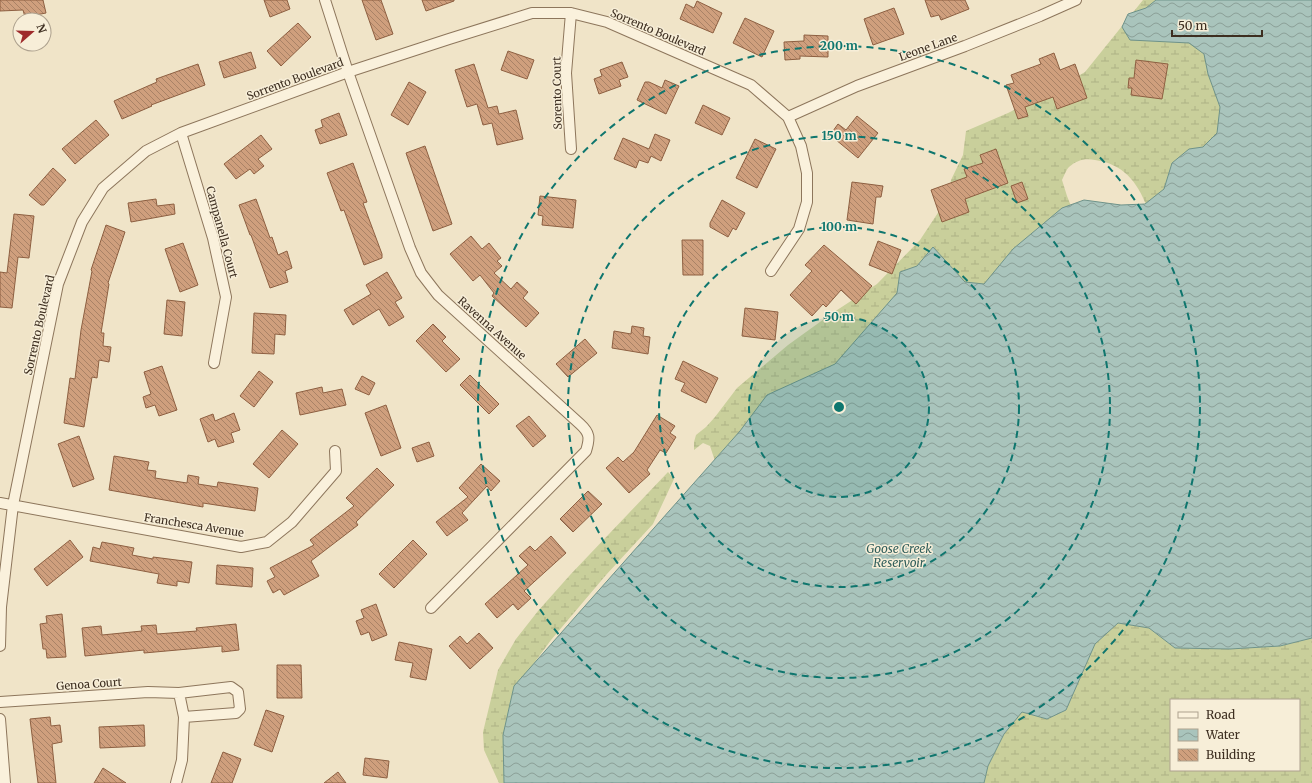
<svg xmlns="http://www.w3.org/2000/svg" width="1312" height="783" font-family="Merriweather,serif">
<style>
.wetland{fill:url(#wetland-marsh);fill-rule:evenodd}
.water{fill:url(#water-waves);stroke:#6f938a}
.building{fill:url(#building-back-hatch);stroke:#8d5f41}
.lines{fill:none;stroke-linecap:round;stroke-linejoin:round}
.minor-casing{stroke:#8d765c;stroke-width:12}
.minor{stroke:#faf1dc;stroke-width:10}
.ring{fill:none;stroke:#0f766e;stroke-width:2;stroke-dasharray:7 5}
.labels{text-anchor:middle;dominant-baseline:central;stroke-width:3;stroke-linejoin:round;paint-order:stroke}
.street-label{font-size:11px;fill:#3d2e20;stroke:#f7eed8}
.water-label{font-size:12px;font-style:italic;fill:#2f5d5a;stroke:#f7eed8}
.centre{fill:#0f766e;stroke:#f7eed8;stroke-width:2}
.ring-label{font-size:12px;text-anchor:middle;font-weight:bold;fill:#0f766e;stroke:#f7eed8;stroke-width:3;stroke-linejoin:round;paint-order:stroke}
</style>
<defs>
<pattern id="wetland-marsh" width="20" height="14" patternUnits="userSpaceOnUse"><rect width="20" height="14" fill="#c9cf9b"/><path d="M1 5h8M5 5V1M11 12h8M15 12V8" fill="none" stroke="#aeb285"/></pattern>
<pattern id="water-waves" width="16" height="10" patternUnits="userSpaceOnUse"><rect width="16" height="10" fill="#a9c4bc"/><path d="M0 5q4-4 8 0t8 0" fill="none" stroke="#8ba098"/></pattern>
<pattern id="building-back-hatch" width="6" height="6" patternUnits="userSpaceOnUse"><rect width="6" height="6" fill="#cf9f7d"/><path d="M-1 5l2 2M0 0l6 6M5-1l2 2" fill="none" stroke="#a98266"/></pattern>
</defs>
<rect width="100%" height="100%" fill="#f0e4c8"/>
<!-- wetland -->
<path class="wetland" d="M1143,0H1312V65L1147,207C1137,181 1123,164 1095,160C1085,158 1077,160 1069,167C1066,170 1064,176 1062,180L1067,196L1073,211L1094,243L715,461L710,446L703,443L694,450V442L696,435L706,427L715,417L737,388L788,345L831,314L877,284L920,240L949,196L951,180L963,155L966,131L1008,113L1056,89L1085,72Z
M668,472L674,479L653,524L606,575L551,640L515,689L519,783H499L484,750L483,732L498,670L516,639L538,611L570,575Z
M1118,623L1149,628L1175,648L1230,649L1280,646L1312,638V783H984L988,766L1004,734L1022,712L1047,719L1066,710L1095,644ZM1171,700H1299V770H1171Z"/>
<!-- water -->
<path class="water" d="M1156,0H1312V638L1280,646L1230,649L1175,648L1149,628L1118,623L1095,644L1066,710L1047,719L1022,712L1004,734L988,766L984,783H504L503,735L514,686L740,431L767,395L835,364L897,293L900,272L917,266L933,247L965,282L984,284L1013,249L1062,208L1084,200L1121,205L1145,204L1164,189L1172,163L1189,149L1203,147L1217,133L1220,107L1208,74L1204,54L1189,43L1130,40L1122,27L1128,14L1146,8Z"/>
<!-- building -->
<path class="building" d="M0,0H43L46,13L25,17L23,10L0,11Z
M264,0H287L290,9L270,17Z
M362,0H381L393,34L376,40Z
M422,0H454V1L426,11Z
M925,0H965L969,9L941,20L939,15L931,17Z
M697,1L722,13L713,33L680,19L686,4L694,8Z
M894,8L904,34L873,45L864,19Z
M745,18L774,31L762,57L733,43Z
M298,23L311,37L281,66L267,51Z
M804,35L828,36V57L800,56V59L785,60L784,42L804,41Z
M508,51L534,60L527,79L501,70Z
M251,52L256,68L224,78L219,62Z
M1054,53L1060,70L1075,64L1087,98L1057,109L1053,97L1025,107L1028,116L1018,119L1006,85L1014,83L1011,75L1041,64L1039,59Z
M1136,60L1168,64L1162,99L1131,95L1132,88H1128L1129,78H1134Z
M622,62L628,77L619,80L621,86L599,94L594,79L602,76L600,70Z
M198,64L205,85L151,105L152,106L122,119L114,101L157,82L156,79Z
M474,64L488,108L497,106L499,114L516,110L523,139L497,145L492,123L483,125L477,104L467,107L455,70Z
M665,80L679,86L666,114L637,100L645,82H649L662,88Z
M409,82L426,92L408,125L391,115Z
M703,105L730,118L722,135L695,123Z
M339,113L347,135L320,144L315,130L323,127L321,120Z
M857,116L878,133L858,158L830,135L838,124L846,130Z
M96,120L109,135L75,164L62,149Z
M655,134L670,140L661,161L651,156L648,163L639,160L636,168L614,159L623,138L649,149Z
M261,135L272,149L258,159L264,166L254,174L250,169L236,179L224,164Z
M755,139L776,149L757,188L736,178Z
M425,146L452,224L433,231L406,153Z
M996,149L1008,183L965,199L969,212L942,222L931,190L967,177L964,169L983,163L980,155Z
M353,163L367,202L363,203L382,254V258L364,265L344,210L341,211L327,173Z
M53,168L66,180L44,205H41L29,195Z
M852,182L883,186L881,197H876L873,224L847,220Z
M1022,182L1028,199L1017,203L1011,186Z
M540,196L576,200L573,228L542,225L543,216L538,215Z
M156,199L157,206L174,204L175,214L131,222L128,203Z
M256,199L270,238L272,237L278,255L287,251L292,268L285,271L288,282L270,288L251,235H250L239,205Z
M722,200L745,213L736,230L733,228L728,237L710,227V223Z
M14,214L34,216L29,258L18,257L12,308L0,307V272L7,273Z
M106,225L125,232L108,283L109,284L101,333H104L103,346L111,347L109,362L99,360L97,378L92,377L84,427L64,423L70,378L75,379L81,330L92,271L91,270Z
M471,236L482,249L489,243L501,258L497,261L502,266L494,273L511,289L517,282L528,292L523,298L539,313L526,327L492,296L494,293L480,275L473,281L450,254Z
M682,240H703V275H683Z
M878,241L901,250L892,274L869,265Z
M183,243L198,285L180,292L165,249Z
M824,245L872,286L856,304L841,290L826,307L823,304L812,316L790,295L812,271L805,265Z
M387,272L402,298L395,302L404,317L389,326L379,309L353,325L344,310L371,294L366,285Z
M167,300L185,302L182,336L164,334Z
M745,308L778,312L775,340L742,336Z
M254,313L286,315L285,335L275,334L274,354L252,353Z
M433,324L446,337L442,341L460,359L446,372L416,341Z
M632,326L644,328L643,336L650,337L648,354L612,348L614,331L631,334Z
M585,339L597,353L568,377L556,364Z
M683,361L718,378L706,403L681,391L685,383L675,379Z
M162,366L177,410L159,416L155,405L146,408L143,397L151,394L144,372Z
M259,371L273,382L254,407L240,396Z
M470,375L499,404L489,414L460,385Z
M362,376L375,383L369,395L355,389Z
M322,387L323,393L342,389L346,405L300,415L296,393Z
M386,405L401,448L381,456L365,413Z
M234,413L240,430L231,433L234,442L218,447L215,439L208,442L200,419L213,414L215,421Z
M657,415L675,426L670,433L676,437L666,453L660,450L647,470L650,474L629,493L606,468L618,457L623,462L634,452Z
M529,416L546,436L533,447L516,426Z
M282,430L298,444L269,478L253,464Z
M79,436L94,479L73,487L58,444Z
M429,442L434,456L417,462L412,448Z
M114,456L149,462L147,470L156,471L155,478L187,483L188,475L199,477L198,484L217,487L218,482L258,488L255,511L203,503V507L109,490Z
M481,464L500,481L491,491L487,486L462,513L468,520L447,536L436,522L468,497L459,488Z
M377,468L394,485L356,522L358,525L311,561L319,576L284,595L280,589L273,593L267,581L275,577L270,568L314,545L310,540L354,506L346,498Z
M588,491L602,504L573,532L560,519Z
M551,536L566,553L524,591L531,598L518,610L513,604L497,618L485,604L528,565L519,556L530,546L535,551Z
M70,540L83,557L47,586L34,569Z
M413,540L427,554L394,588L379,574Z
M102,542L134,548L132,555L153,559V557L192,562L189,583L177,581V586L157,583L159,574L90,561L93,547L100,549Z
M217,565L253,568L252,587L216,584Z
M376,604L387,635L372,641L369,632L361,635L356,621L364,618L361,610Z
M62,614L66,657L47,658L46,649H43L40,624L47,623L46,616Z
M236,624L239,650L222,652V646L144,653V650L85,656L82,628L101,626L102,635L142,631L141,626L156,625L157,634L197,631L196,628Z
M479,633L493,648L470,669L449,646L460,636L467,644Z
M399,642L432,649L426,680L410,677L413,663L395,660Z
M277,665H301L302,698H277Z
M266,710L284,716L272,752L254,745Z
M50,717L51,726L60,725L62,742L52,744L56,783H38L30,719Z
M144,725L145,746L100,748L99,727Z
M223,752L241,759L232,783H211Z
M365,758L389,761L387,778L363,775Z
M103,768L126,783H94Z
M338,772L346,783H324Z"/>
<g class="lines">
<defs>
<path id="minor" d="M325,0L348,72L410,248L421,273L438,295L580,424C590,433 590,438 586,451L431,608
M788,117L857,86L965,46L1040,16L1076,0
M181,133L213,238L226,297L214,363
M571,149L566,73L571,13
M0,503L241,547L267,542L292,522L336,471L335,451
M0,646L1,607L13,505L58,284L82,222L103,188L146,151L181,133L348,72L449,39L532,13H571L607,22L751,85L788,117L801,146L807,173V202L799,229L771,271
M179,693L231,687L238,692L240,709L236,713L184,717
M0,702L148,692L179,693L184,717L182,760L176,783
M0,719L5,783"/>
</defs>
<!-- minor casing -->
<use href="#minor" class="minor-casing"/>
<!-- minor -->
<use href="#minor" class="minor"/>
</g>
<!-- distance rings -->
<circle cx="839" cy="407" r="90" fill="#0f766e" fill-opacity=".12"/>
<g class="ring">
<circle cx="839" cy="407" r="90"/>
<circle cx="839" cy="407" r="180"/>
<circle cx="839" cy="407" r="271"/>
<circle cx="839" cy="407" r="361"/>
</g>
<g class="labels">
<!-- street labels -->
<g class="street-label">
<text transform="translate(658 32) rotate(23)">Sorrento Boulevard</text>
<text transform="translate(928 47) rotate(-20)">Leone Lane</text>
<text transform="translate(295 79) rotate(-20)">Sorrento Boulevard</text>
<text transform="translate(557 93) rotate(-91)">Sorento Court</text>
<text transform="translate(222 232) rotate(75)">Campanella Court</text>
<text transform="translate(39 325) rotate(-77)">Sorrento Boulevard</text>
<text transform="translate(492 328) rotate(42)">Ravenna Avenue</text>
<text transform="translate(194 525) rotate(9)">Franchesca Avenue</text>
<text transform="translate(89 684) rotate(-4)">Genoa Court</text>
</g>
<!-- water labels -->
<g class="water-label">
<text x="899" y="548">Goose Creek<tspan x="899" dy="14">Reservoir</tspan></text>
</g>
</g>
<circle cx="839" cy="407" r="6" class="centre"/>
<g class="ring-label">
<text x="839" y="50">200 m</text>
<text x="839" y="140">150 m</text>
<text x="839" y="231">100 m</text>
<text x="839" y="321">50 m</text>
</g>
<!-- legend -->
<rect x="1170" y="699" width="130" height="72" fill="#f7eed8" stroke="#ada18e"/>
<rect x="1178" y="712" width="20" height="6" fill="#faf1dc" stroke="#ada18e"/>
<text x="1206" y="719" font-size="12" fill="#3d2e20">Road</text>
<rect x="1178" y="729" width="20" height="12" fill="url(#water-waves)" stroke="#ada18e"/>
<text x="1206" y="739" font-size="12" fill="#3d2e20">Water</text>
<rect x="1178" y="749" width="20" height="12" fill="url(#building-back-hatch)" stroke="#ada18e"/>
<text x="1206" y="759" font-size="12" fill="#3d2e20">Building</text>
<!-- north arrow -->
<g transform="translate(32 32) rotate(70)"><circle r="19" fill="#f7eed8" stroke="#ada18e"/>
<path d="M0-3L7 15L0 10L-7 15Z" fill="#9e2a2b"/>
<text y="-6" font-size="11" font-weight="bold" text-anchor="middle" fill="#3d2e20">N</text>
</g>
<!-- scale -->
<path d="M1172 30v6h90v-6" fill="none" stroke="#3d2e20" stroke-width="2"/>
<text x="1178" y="30" font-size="12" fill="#3d2e20" stroke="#f7eed8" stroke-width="3" paint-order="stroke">50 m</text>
</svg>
